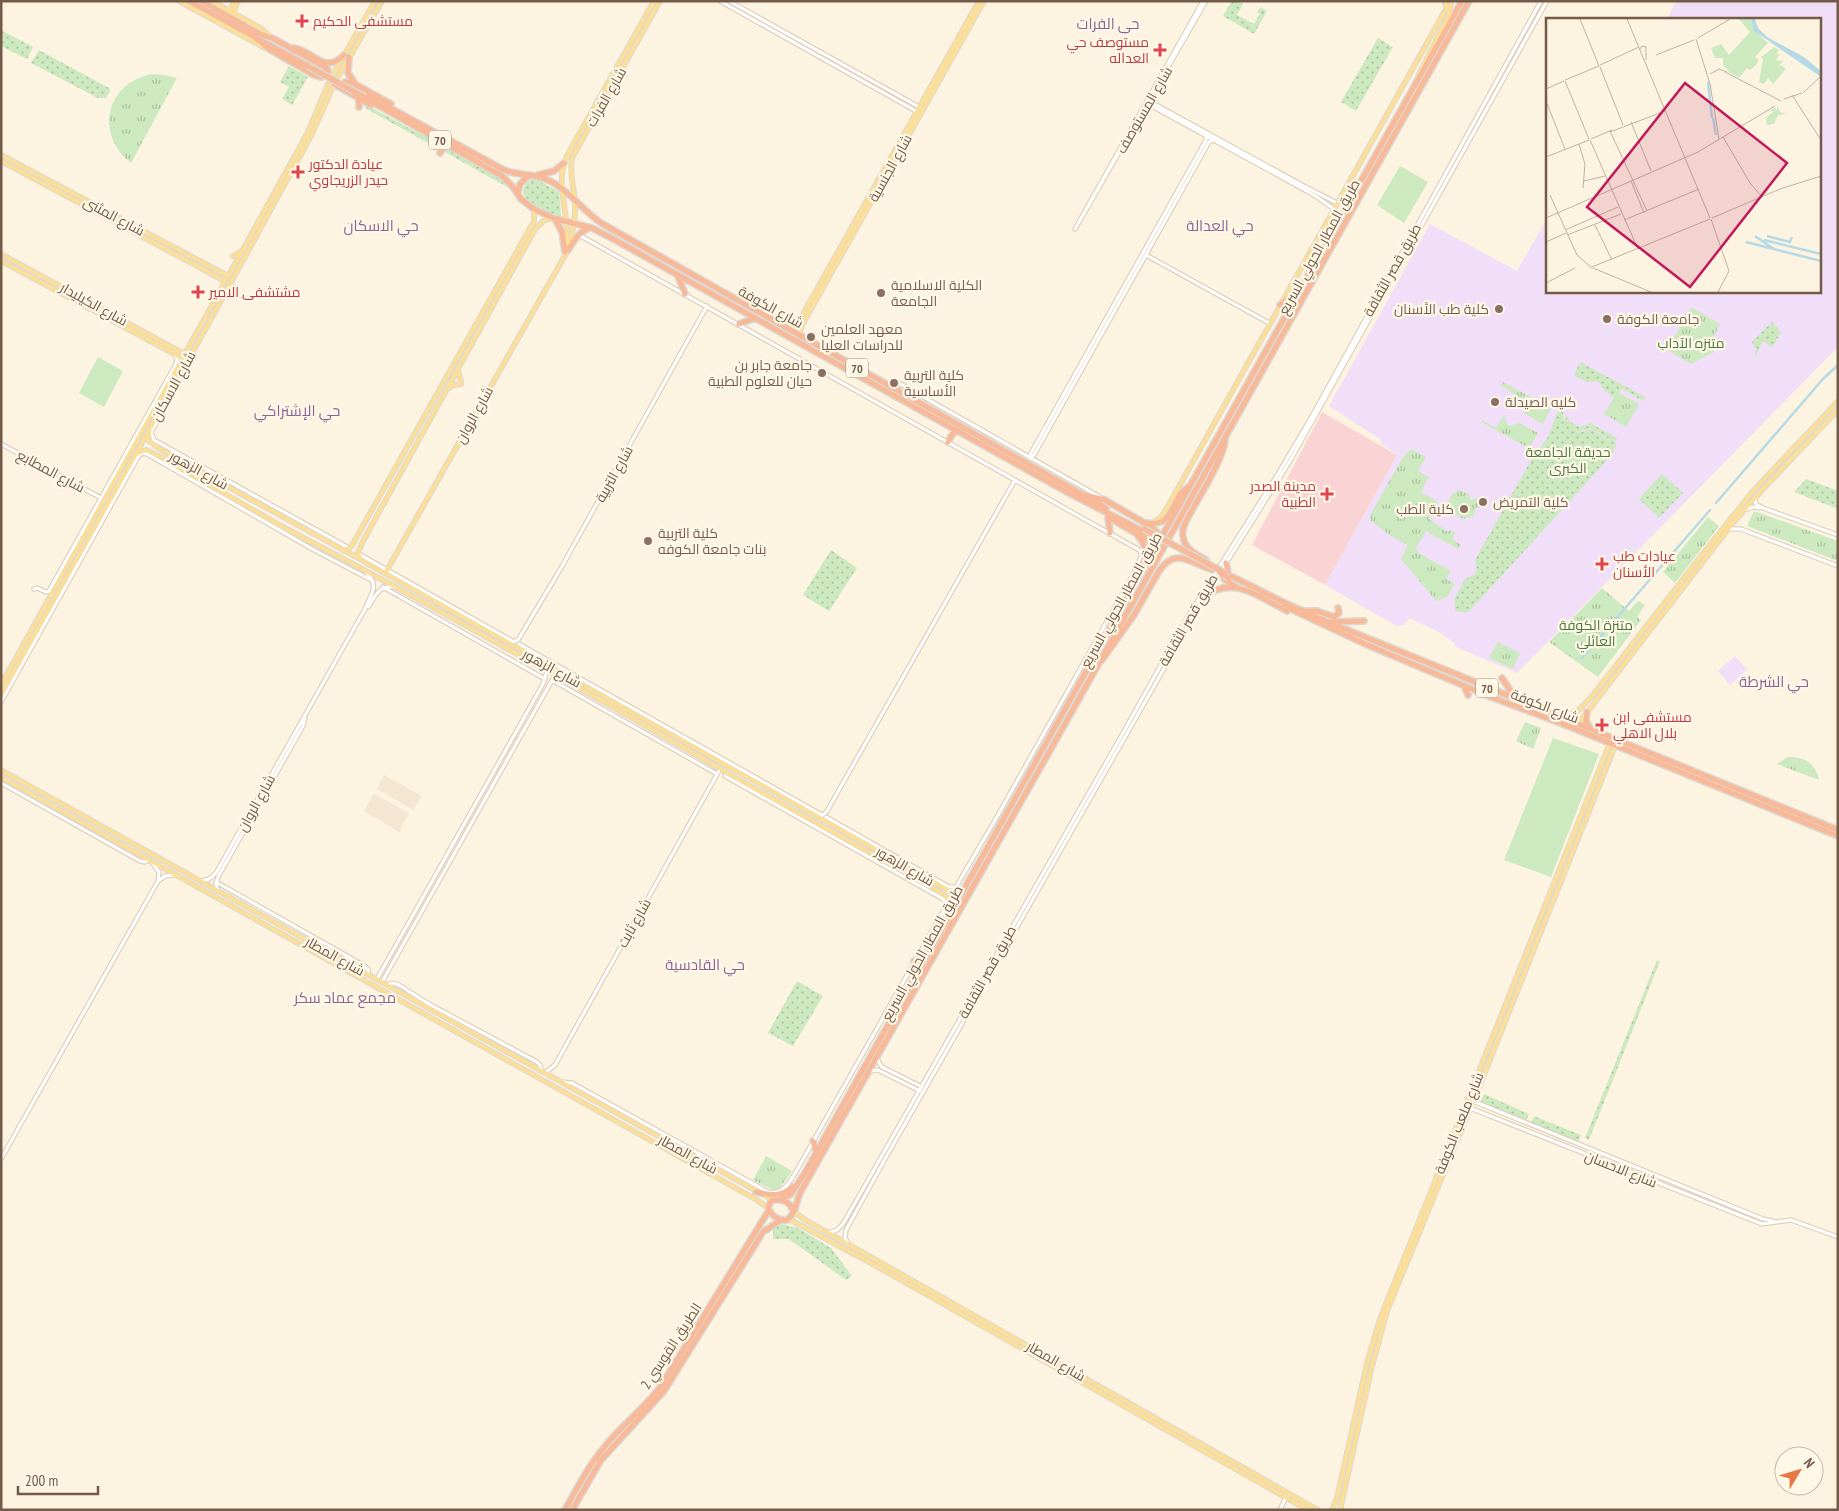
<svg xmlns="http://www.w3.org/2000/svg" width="1839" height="1511" font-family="'PT Sans Narrow',Cairo,sans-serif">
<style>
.residential{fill:#f4e6d0}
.education{fill:#f1def8}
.medical{fill:#fad4d5}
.grass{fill:url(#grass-dots)}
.park{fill:url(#park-tufts)}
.pitch{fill:#cde9c0}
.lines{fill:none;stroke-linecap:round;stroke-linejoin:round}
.canal{stroke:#b6dae5;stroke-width:2.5}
.minor-casing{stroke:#e0d1bd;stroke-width:5.5}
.major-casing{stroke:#ddd8d3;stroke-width:6}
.highway-casing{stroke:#ddd8d3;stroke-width:8}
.minor{stroke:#fff;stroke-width:3}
.major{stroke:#fbdf99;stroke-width:4}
.highway{stroke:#f7b998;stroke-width:5}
.highway-bridge-casing{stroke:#ddd8d3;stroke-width:8;stroke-linecap:butt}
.highway-bridge{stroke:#f7b998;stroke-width:5}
.health-dot{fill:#e0444e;stroke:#fff8e7;stroke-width:2}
.education-dot{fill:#8d6e63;stroke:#fff8e7;stroke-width:2}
.labels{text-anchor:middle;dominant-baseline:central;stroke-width:4.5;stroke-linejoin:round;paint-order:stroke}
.shield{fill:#fff8e7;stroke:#9d8a78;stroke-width:1}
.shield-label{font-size:12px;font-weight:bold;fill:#735b48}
.health-label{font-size:14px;fill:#be3a42;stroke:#fff8e7;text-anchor:start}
.street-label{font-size:14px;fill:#735b48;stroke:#fff8e7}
.education-label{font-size:14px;fill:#785e54;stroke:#fff8e7;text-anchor:start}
.park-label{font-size:14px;fill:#4c7941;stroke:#fff8e7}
.neighbourhood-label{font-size:15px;fill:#8a6497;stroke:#fff8e7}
.inset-river{fill:none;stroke:#b6dae5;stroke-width:2.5}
.inset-road{fill:none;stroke:#c1b29f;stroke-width:1}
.view{fill:#c2185b;fill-opacity:0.15;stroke:#c2185b;stroke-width:2.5}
.inset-edge{fill:none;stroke:#735b48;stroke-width:2.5}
</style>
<defs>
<pattern id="grass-dots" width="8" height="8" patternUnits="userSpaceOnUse" patternTransform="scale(1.25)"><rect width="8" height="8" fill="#cde9c0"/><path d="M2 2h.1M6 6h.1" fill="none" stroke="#abc09e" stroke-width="1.8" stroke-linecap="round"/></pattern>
<pattern id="park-tufts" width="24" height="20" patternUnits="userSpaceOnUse" patternTransform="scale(1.25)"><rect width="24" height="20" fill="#cde9c0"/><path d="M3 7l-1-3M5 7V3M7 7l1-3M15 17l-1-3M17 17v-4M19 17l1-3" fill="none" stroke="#abc09e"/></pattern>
</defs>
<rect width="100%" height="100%" fill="#fcf4e1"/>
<!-- residential -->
<path class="residential" d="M384,775L422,796L413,810L377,789Z
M374,794L409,813L399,832L364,811Z"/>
<!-- education -->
<path class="education" d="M1676,1H1838V347L1517,673L1456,647L1454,643L1439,632L1409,618L1404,625L1397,626L1325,585L1397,455L1382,444L1380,439L1329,406L1430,224L1517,271L1548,217V291H1820V19H1667Z
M1735,656L1747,670L1730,685L1718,671Z"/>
<!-- medical -->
<path class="medical" d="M1322,412L1397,455L1325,585L1252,545Z"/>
<!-- grass -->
<path class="grass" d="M1232,1H1238L1243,4L1237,15L1254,24L1260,14L1257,12L1261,7L1267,11L1254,34L1223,16Z
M1,30L33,47L27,59L1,46Z
M1378,38L1393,47L1356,111L1341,102Z
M39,50L109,88L110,91L106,98H98L31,63Z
M289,66L308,77L292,105L282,99L289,87L280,82Z
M363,103L416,132L424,134L441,143L437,148L365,108Z
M447,148L500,179L507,187L443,151Z
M536,179L559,192L561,216L559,217C544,210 510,200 529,180Z
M1772,322L1781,332L1772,348L1765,342H1762L1754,360L1756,349L1752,342Z
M1580,362L1645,397L1643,401L1622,389L1619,393L1617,392L1614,397C1603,391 1605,388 1597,381L1587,382L1574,375Z
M1558,411L1563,412L1564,421L1566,416C1573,426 1579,429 1590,423L1617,438L1615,442L1590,428L1581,431H1574L1582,432L1590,429L1617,444L1609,458L1600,468L1475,605L1468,612L1455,611V598L1465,579L1474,575L1477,570L1475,560L1530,462L1548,437Z
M1662,474L1683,493L1659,518C1653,511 1646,506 1639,499Z
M1806,479L1838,491V509L1794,492Z
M831,550L857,568L829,611L803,595Z
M1657,960L1660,961L1589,1140L1585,1138Z
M797,981L823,996L793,1046L768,1033Z
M1484,1094L1529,1114L1525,1123L1479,1105Z
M1534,1116L1581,1135L1577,1144L1530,1125Z
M782,1224L798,1228L831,1248L852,1276L846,1280L789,1239H773V1229Z"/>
<!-- park -->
<path class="park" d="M152,74L165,75L177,78L131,163C94,134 106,83 152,74Z
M1691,307L1720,324L1708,346L1714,352L1691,364L1667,350Z
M1503,382L1551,408L1543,424L1524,413L1521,402L1510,405L1515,394L1501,386Z
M1617,392L1639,404L1626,427L1604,414Z
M1504,415L1508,426L1519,423L1538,433L1529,448L1481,422L1482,420L1496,428Z
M1411,449L1426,457L1418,471L1430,478H1428L1421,492L1438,502L1429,519L1448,532L1451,530L1455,533L1452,539L1461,545L1458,549L1426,531L1416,548L1417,552L1451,571L1446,579L1455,584L1447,597L1436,601L1401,559L1408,545L1391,536L1371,521L1370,515L1403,457Z
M1458,490L1469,494L1471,500L1476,498L1483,501L1480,507L1475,508V512L1473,516L1463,519L1442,505L1446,506L1453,492L1456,493Z
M1754,511L1838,541V561L1747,526Z
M1708,517L1719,526L1675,583L1663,572Z
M1602,588L1629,611L1638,601L1645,605L1637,617L1641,620L1598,677L1549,642Z
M1498,642L1520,653L1513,669L1489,658Z
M1525,722L1541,728L1533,749L1516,741Z
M1788,757C1804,756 1816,764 1819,780L1777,764Z
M766,1156L792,1171L777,1192L753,1180Z"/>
<!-- pitch -->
<path class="pitch" d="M1400,166L1428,182L1404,223L1377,205Z
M98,357L123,371L104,407L79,393Z
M1553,738L1599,754L1551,877L1504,860Z"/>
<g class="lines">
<!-- canal -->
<path class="canal" d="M1716,503L1822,380L1838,365
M1582,658L1710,510"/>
<defs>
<path id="minor" d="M720,1L916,111
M729,1L919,107
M1149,101L1302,185L1337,203
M1148,104L1314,195L1334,209
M1082,217L1206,1
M1075,229L1203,1
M579,235L1141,551V557L1133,575L998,815L956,887H949L826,817
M1146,255L1269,323
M194,357L151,432L154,440L349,548
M897,382L1100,497
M1,444L101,498
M1030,457L1031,453L1206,140V136
M1030,458L1034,455L1209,142L1213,140
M1755,499L1756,504L1763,508L1838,535
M1745,510L1753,507L1760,508
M1729,529H1741L1838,566
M359,554L514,642
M383,587L545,679
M34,589L37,588L46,592L49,591L176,364L177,359L175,355
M368,607C376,596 378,585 394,587
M510,643L518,640L561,568L707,306
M519,644L822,815
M552,680L717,774
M1,702L138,457L142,453L147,454L314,550L373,581
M1,783L140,861L145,862L149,860
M818,816L823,815L827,811L1015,480
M158,881L165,876L175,875
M202,881L209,879L216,873L365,609C371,593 380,587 366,572
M216,882L363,965L368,969L369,975
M218,890L216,885L218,877L303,726L305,719
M377,979L543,684L547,671
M382,982L555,675
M387,985L393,983L399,985L429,1004L537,1062L540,1065L542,1071
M877,1059L882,1067L922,1087
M870,1071L878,1070L920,1091
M545,1073L555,1065L720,769
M562,1082L572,1083L768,1192C784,1195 790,1181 797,1170L945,908L946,903L943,899L725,776
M1473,1101L1763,1219L1773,1221
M1470,1108L1762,1224L1791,1220L1838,1237
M1,1159L158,881L159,872L151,861
M828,1233L837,1230L843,1224L1118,742L1187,618L1278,474L1311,418L1541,1
M848,1243L845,1238L846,1230L885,1159L1203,600L1290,461L1547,1
M1280,1510L1286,1497"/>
<path id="major" d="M179,1L265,48
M212,1L262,29L272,38
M230,12L234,1
M233,13L238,1
M1419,74L1450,13L1451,1
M1,155L228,276
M1,161L225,281
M565,249C572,221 556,191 564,163C566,157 570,151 573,145L654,1
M1,254L186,355
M233,256L240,252
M1,261L184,359
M789,329H792L798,323L979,1
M800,336V331L802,325L984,1
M458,371L461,381
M449,388L453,385L461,384
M149,430V441L163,451L360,559L948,890L956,892L963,889
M136,454L146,450L155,454L283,527L396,587L615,708L743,782L933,888L950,899L952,909
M1154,522L1161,517L1167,508L1446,9V4L1444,1
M344,551L352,546L355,540L534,221V209
M360,559L358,553L362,543L534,231L543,221L553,218
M387,570L568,250C572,234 576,219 575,202C574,186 569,174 572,158L660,1
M1,685L291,163L308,132L329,82L375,1
M1,695L205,330L312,134L334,84L382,1
M1562,717L1578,711L1593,695L1701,556L1753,491L1838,401
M1578,724L1732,524L1763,489L1838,410
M1,770L773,1200
M1,777L757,1200L768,1208
M794,1212L807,1221L1318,1510
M789,1219L871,1263L1308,1510
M1332,1510L1337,1498L1368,1359L1380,1319L1610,743
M1340,1510L1371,1370L1387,1311L1479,1087L1615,746"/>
<path id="highway" d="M189,1L308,66
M201,1L258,33
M253,36L269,49L314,75L322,77L327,74L328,70L325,67L274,39L255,32
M294,48C315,52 324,75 344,55
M349,57L348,73L354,82
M334,84L371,105
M342,87L345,82H351L391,104
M355,92L502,176L513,187L521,199L534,209L553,218L592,228L617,241L1067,492L1154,537
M368,96L504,170C519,176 535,173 550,181C570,191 582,210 601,223L1106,508
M359,98V107
M440,153L446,144
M538,175L554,171L564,163
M518,193L520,184L528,176
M555,219L562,232L565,252
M568,250C574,241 579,231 590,228
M678,276L685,294
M1280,305L1297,290
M739,324L755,318
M948,442L955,430
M1085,495L1105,500L1153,528L1158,533V537L1153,540L1146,539L1108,517
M1108,517L1110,533
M1146,523C1170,526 1169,512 1179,496C1182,491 1187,488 1191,485
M1206,560C1196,554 1184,549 1183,536C1181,527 1188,518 1192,510C1201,494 1224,457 1225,440
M1226,563L1228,572
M1225,572L1223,575L1224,579L1236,587
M1225,573L1287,604L1328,622L1838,830
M1136,580C1140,562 1154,554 1138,536
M1205,596C1234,575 1259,597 1287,611
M1284,606L1365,644L1491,697L1563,724L1838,836
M1306,611H1317L1334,617L1339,613L1338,608
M1329,622L1364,621
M1102,660L1134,615L1159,571C1177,545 1192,565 1214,570
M1502,678L1516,699
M1464,686L1468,695
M1587,712L1586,721L1590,728
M914,961L925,959
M813,1141L816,1152
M756,1192C770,1195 781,1197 793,1187
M780,1199L790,1195L805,1173L1462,1
M793,1210C789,1201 781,1198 771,1201L768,1208C772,1216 779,1221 787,1220C796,1214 796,1201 801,1191L1066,722L1469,1
M565,1510C577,1488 589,1465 606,1445C623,1424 645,1408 661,1386L769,1210
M572,1510L601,1460L664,1391L763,1232L781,1220"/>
</defs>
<!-- minor casing -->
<use href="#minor" class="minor-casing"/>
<!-- major casing -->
<use href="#major" class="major-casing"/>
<!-- highway casing -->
<use href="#highway" class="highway-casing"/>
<!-- minor -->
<use href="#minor" class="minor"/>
<!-- major -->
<use href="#major" class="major"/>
<!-- highway -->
<use href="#highway" class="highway"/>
<defs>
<path id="highway-bridge" d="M308,66L355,92
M1144,529L1225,573
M1220,573L1229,578"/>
</defs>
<!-- highway-bridge casing -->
<use href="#highway-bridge" class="highway-bridge-casing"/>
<!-- highway-bridge -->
<use href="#highway-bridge" class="highway-bridge"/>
</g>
<!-- markers -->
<g class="health-dot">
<path d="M299.5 13.5h5v5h5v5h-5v5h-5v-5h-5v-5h5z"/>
<path d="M1157.5 42.5h5v5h5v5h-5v5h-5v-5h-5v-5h5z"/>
<path d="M295.5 164.5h5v5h5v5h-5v5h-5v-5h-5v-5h5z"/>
<path d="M195.5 284.5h5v5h5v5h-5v5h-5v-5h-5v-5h5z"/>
<path d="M1324.5 486.5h5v5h5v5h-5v5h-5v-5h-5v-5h5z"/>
<path d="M1599.5 556.5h5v5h5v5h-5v5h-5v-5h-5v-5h5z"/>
<path d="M1599.5 717.5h5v5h5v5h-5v5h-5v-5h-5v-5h5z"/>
</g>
<g class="education-dot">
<circle cx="881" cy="293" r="5"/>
<circle cx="1499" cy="309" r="5"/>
<circle cx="1607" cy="319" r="5"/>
<circle cx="811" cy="337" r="5"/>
<circle cx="822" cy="373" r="5"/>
<circle cx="894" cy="383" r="5"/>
<circle cx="1495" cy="402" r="5"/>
<circle cx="1483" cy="502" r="5"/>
<circle cx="1464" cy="509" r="5"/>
<circle cx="648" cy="541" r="5"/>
</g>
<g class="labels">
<!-- shield labels -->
<g class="shield">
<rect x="429" y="130.5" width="22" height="19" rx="4"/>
<rect x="846" y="358.5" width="22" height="19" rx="4"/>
<rect x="1476" y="678.5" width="22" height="19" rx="4"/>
</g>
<g class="shield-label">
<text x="440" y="140">70</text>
<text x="857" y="368">70</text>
<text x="1487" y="688">70</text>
</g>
<!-- health labels -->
<g class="health-label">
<text x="313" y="21">مستشفى الحكيم</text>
<text x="1149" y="42" text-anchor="end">مستوصف حي<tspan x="1149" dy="16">العداله</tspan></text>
<text x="309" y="164">عيادة الدكتور<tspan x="309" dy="16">حيدر الزريجاوي</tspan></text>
<text x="209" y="292">مشتشفى الامير</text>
<text x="1316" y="486" text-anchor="end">مدينة الصدر<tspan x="1316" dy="16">الطبية</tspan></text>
<text x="1613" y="556">عيادات طب<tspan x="1613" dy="16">الأسنان</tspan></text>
<text x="1613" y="717">مستشفى ابن<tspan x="1613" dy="16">بلال الاهلي</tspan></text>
</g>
<!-- street labels -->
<g class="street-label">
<text transform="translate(606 97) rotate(-60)">شارع الفرات</text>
<text transform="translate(1144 110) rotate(-60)">شارع المستوصف</text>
<text transform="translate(890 168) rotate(-61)">شارع الجنسية</text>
<text transform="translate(114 216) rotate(28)">شارع المثنى</text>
<text transform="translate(1319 247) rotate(-61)">طريق المطار الحولي السريع</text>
<text transform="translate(1392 270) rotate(-61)">طريق قصر الثقافة</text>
<text transform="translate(94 304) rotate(29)">شارع الكيليدار</text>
<text transform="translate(771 307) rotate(29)">شارع الكوفة</text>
<text transform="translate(173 386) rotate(-61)">شارع الاسكان</text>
<text transform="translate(474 415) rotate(-61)">شارع الروان</text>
<text transform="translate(199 470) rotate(29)">شارع الزهور</text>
<text transform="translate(51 471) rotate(28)">شارع المطابع</text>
<text transform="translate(614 474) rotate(-61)">شارع التربية</text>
<text transform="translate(1121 600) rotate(-61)">طريق المطار الحولي السريع</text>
<text transform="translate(1188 620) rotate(-60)">طريق قصر الثقافة</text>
<text transform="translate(552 668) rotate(29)">شارع الزهور</text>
<text transform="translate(1545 706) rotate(21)">شارع الكوفة</text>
<text transform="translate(256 803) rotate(-61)">شارع الروان</text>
<text transform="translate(905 866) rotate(30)">شارع الزهور</text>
<text transform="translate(634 923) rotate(-61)">شارع ثابت</text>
<text transform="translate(922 953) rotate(-61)">طريق المطار الحولي السريع</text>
<text transform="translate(335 956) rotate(29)">شارع المطار</text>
<text transform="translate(987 972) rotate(-61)">طريق قصر الثقافة</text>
<text transform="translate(1459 1123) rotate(-68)">شارع ملعب الكوفة</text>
<text transform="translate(688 1154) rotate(29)">شارع المطار</text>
<text transform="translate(1621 1169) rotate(22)">شارع الاحسان</text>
<text transform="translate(671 1346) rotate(-57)">الطريق القوسي 2</text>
<text transform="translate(1056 1361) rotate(30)">شارع المطار</text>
</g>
<!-- education labels -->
<g class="education-label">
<text x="891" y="285">الكلية الاسلامية<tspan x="891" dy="16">الجامعة</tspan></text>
<text x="1489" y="309" text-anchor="end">كلية طب الأسنان</text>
<text x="1617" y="319">جامعة الكوفة</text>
<text x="821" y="329">معهد العلمين<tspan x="821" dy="16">للدراسات العليا</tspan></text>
<text x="812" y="365" text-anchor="end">جامعة جابر بن<tspan x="812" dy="16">حيان للعلوم الطبية</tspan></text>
<text x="904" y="375">كلية التربية<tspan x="904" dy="16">الأساسية</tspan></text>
<text x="1505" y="402">كليه الصيدلة</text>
<text x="1493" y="502">كلية التمريض</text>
<text x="1454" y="509" text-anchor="end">كلية الطب</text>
<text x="658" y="533">كلية التربية<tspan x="658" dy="16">بنات جامعة الكوفه</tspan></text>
</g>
<!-- park labels -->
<g class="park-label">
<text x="1691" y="343">متنزه الآداب</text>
<text x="1568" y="452">حديقة الجامعة<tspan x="1568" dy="16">الكبرى</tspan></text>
<text x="1596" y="625">متنزة الكوفة<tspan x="1596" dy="16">العائلي</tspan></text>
</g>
<!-- neighbourhood labels -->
<g class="neighbourhood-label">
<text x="1108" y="23">حی الفرات</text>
<text x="381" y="225">حي الاسكان</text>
<text x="1220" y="225">حي العدالة</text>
<text x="297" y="410">حي الإشتراكي</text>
<text x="1774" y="681">حي الشرطة</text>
<text x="705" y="964">حي القادسية</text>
<text x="345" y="997">مجمع عماد سكر</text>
</g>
</g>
<!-- overview -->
<g transform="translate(1546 18)">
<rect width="275" height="275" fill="#fcf4e1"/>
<path d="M231,87L234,94L240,96L232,97L228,106L221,107L220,100L228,93L222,94L228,90L231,92Z" fill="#cde9c0"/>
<path d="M193,1H205L209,13L222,25L209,39L213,42L210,47L204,52L201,50L193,60L184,55L177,47V40H169L165,30L175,26L183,37L204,14ZM228,29L233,32L230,36H234L230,42L237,43L231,50L235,47L240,51L227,66L222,60L218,66L213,64L217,41L215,39Z" fill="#cde9c0"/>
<path d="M205,1H209L212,10L221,19L258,39L275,53V59L208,13Z" fill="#b6dae5"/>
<path class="inset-river" d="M162,64L166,100M167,100L170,117M209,218L228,231M221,218L244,224L246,219M218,222L275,236M200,224L275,243"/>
<path class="inset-road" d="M34,1L53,48M81,1L164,200M152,20L184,1M150,21L164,66L173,121M94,31L96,28L100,29V42M110,37L148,22M54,47L93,29M54,49L77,107M179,54L235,83M164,56L173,51L181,54M19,62L53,48M19,63L43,121M0,71L18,63M257,75L275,58M246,77L275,122M238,81L256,75M0,83L19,131M85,104L105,153M64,113L101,193M64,114L119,93M177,119L204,165L216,179M45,121L66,112M44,122L92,231M33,126L39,146L37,170M0,139L43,122M38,163L59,158M85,163L98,195M4,177L31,237L46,250M0,200L152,134L229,88M166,200L234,171L275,158M165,201L183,253L172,274M78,202L153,171M49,207L66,242M19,212L72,189M21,217L75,196M0,224L20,215M46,249L164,201M47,250L105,274M0,265L29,250"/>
<path class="view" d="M139,65L241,145L144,269L41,189Z"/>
<rect width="275" height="275" class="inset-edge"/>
</g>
<!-- border -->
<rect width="1839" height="1511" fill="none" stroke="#735b48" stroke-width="5"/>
<!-- north arrow -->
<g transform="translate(1799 1471) rotate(52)"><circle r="24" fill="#fff8e7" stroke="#c7b9a7"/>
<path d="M0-4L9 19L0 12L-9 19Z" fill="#e67846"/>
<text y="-8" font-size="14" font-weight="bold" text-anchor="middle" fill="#735b48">N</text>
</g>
<!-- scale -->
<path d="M18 1486v8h80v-8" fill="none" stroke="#735b48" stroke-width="2.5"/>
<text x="25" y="1486" font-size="15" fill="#735b48" stroke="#fff8e7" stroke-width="4" paint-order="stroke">200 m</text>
</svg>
